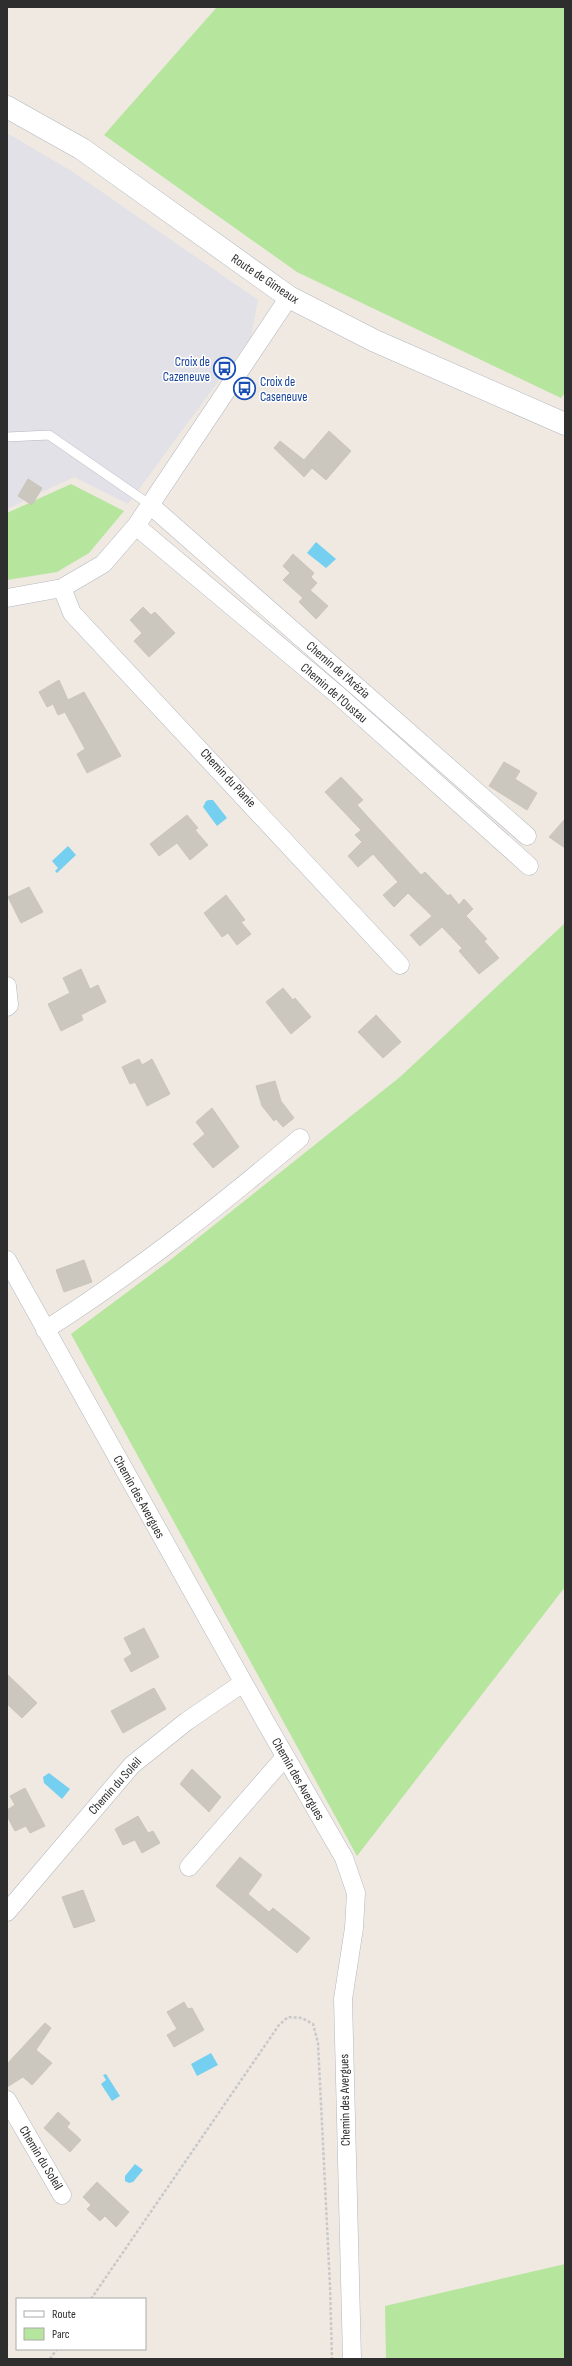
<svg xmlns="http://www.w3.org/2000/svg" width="572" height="2366" font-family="'Sofia Sans Condensed',sans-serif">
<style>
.industrial{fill:#e3e1e8}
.green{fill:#b6e59e}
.water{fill:#75cff0}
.building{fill:#cbc7bf;stroke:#cbc5ba}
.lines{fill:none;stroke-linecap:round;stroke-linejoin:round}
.lane-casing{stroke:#b4b7c1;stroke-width:10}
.street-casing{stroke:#b4b7c1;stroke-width:19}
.secondary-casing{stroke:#b4b7c1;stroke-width:23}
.path{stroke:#c9c9c9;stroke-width:2.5;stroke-dasharray:3 2;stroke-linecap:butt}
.lane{stroke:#fff;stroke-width:9}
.street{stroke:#fff;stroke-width:18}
.secondary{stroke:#fff;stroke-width:22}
.labels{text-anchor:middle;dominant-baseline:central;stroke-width:3;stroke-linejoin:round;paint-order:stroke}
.street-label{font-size:13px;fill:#2e2e2e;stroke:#fff}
.transit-label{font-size:13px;fill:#164399;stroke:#fff;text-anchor:end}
</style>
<rect width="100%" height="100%" fill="#efe9e1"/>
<!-- industrial -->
<path class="industrial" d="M7,133L73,172L258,300L251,337L128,504L74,477L7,509Z"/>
<!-- green -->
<path class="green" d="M217,7H565V393L561,398L297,272L104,135Z
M71,484L124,511L89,553L57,572L7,580V513Z
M565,923V1587L357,1856L71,1334L169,1261L400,1077Z
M565,2264V2359H386L385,2306Z"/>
<!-- water -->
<path class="water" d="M316,542L336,559L326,568L307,553Z
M209,800H213L227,818L217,826L203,807L206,801Z
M68,846L76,855L57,873L55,871L58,868L52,861Z
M49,1773L70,1789L62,1799L44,1783L43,1777Z
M211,2053L218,2065L197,2076L191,2064Z
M106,2074L120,2096L112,2101L101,2084L106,2080L103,2075Z
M135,2164L143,2170L133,2182L129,2183L125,2181V2176Z"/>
<!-- building -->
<path class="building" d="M329,431L351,451L326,480L312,468L304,477L274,448L280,441L304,460Z
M28,479L42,488L32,505L18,496Z
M293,554L314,573L311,577L317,583L303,598L283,580L290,573L283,566Z
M310,590L328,606L316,619L299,602Z
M143,607L151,615L155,612L175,633L149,657L134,641L142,633L130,620Z
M59,680L68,700L84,692L121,756L87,773L77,754L85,749L65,712L58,715L53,704L47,707L39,692Z
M504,762L520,771L515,779L537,793L527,810L489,786Z
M341,777L363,800L357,805L421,875L425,872L448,896L450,894L459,905L464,899L473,909L466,916L487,939L484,941L499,958L479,974L459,951L462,948L442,927L420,946L410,935L432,916L408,893L394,907L383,895L398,882L373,854L358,867L348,856L362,842L355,835L361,830L325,792Z
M187,815L198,828L195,830L208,845L190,860L177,843L159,856L150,844Z
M565,819V848L549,837Z
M29,887L43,912L21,923L8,897Z
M226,895L245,920L241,922L251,934L237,945L228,933L222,937L204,913Z
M81,969L90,989L98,985L106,1002L81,1015L83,1020L61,1031L48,1004L70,993L63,978Z
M283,988L293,1000L295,998L311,1017L291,1034L266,1002Z
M376,1015L401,1042L383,1058L358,1032Z
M139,1059L142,1065L152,1059L170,1094L147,1106L135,1082L130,1084L122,1067Z
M275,1081L281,1101L294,1118L283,1127L276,1119L274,1121L262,1106L256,1086Z
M212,1108L239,1147L213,1168L193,1144L205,1134L196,1122Z
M84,1260L92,1282L64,1292L56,1270Z
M144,1628L159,1657L131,1672L124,1659L132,1654L124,1638Z
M7,1674L37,1703L22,1718L7,1704Z
M154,1688L166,1709L123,1733L111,1711Z
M192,1769L221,1797L209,1812L180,1784Z
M25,1788L45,1826L30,1833L26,1826L15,1831L7,1816V1810L15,1805L10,1796Z
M138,1816L148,1833L153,1831L160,1843L142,1853L135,1840L123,1845L115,1829Z
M240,1857L262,1875L248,1894L269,1912L273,1908L310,1938L297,1953L216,1886Z
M83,1890L95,1921L74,1928L62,1897Z
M184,2002L188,2009L192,2008L204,2030L174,2047L167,2035L177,2029L167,2012Z
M45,2023L51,2028L36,2050L52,2063L32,2085L23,2077L7,2087V2064Z
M58,2112L70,2123L67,2127L81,2140L70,2152L44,2128Z
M97,2182L129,2212L116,2227L105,2216L100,2221L87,2209L91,2205L83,2197Z"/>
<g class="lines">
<defs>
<path id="lane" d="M7,437L49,435L149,504"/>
<path id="street" d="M149,504L527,836
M136,526L338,695L529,866
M62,588L72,613L400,965
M7,598L62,588L103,564L136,526L289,297
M7,986L9,1005L7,1007
M7,1260L266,1723L344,1858L356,1893L354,1928L343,1999L352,2359
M45,1330C136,1272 218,1207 300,1138
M189,1867L285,1757
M7,1912L132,1765L187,1721L243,1683
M7,2100L62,2195"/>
<path id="secondary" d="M7,107L82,149L289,297L375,341L565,424"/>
</defs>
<!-- lane casing -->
<use href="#lane" class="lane-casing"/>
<!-- street casing -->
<use href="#street" class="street-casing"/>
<!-- secondary casing -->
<use href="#secondary" class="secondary-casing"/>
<!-- path -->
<path class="path" d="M91,2299L279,2025L288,2017L302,2018L313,2024L318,2043L330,2286L332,2359
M50,2359L57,2349"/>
<!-- lane -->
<use href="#lane" class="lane"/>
<!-- street -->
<use href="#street" class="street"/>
<!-- secondary -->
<use href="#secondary" class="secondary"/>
</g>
<!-- icons -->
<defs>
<symbol id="bus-ring" viewBox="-11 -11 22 22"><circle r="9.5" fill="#fff" stroke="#1a4fb4" stroke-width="1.5"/><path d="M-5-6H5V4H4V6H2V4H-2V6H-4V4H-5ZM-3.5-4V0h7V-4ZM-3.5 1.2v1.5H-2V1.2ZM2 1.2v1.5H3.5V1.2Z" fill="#1a4fb4"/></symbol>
</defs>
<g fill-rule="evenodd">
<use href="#bus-ring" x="212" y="356" width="25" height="25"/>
<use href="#bus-ring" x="232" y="376" width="25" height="25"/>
</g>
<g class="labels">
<!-- street labels -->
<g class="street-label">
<text transform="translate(265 279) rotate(34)">Route de Gimeaux</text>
<text transform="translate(338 670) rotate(41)">Chemin de l'Arézia</text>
<text transform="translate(334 693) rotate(41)">Chemin de l'Oustau</text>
<text transform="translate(228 778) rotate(47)">Chemin du Planie</text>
<text transform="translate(139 1497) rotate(61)">Chemin des Avergues</text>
<text transform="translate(298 1779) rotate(60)">Chemin des Avergues</text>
<text transform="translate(115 1786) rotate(-48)">Chemin du Soleil</text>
<text transform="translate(345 2100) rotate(-91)">Chemin des Avergues</text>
<text transform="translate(41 2158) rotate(59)">Chemin du Soleil</text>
</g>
<!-- transit labels -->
<g class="transit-label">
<text x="210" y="362">Croix de<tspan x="210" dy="15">Cazeneuve</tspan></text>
<text x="260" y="382" text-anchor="start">Croix de<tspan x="260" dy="15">Caseneuve</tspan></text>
</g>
</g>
<!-- border -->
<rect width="572" height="2366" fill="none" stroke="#2e2e2e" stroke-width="16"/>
<!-- legend -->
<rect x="16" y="2298" width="130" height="52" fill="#ffffff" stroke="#ababab"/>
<rect x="24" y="2311" width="20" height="6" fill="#ffffff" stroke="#ababab"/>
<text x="52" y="2318" font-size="12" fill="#2e2e2e">Route</text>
<rect x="24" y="2328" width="20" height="12" fill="#b6e59e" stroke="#ababab"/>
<text x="52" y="2338" font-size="12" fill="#2e2e2e">Parc</text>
</svg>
